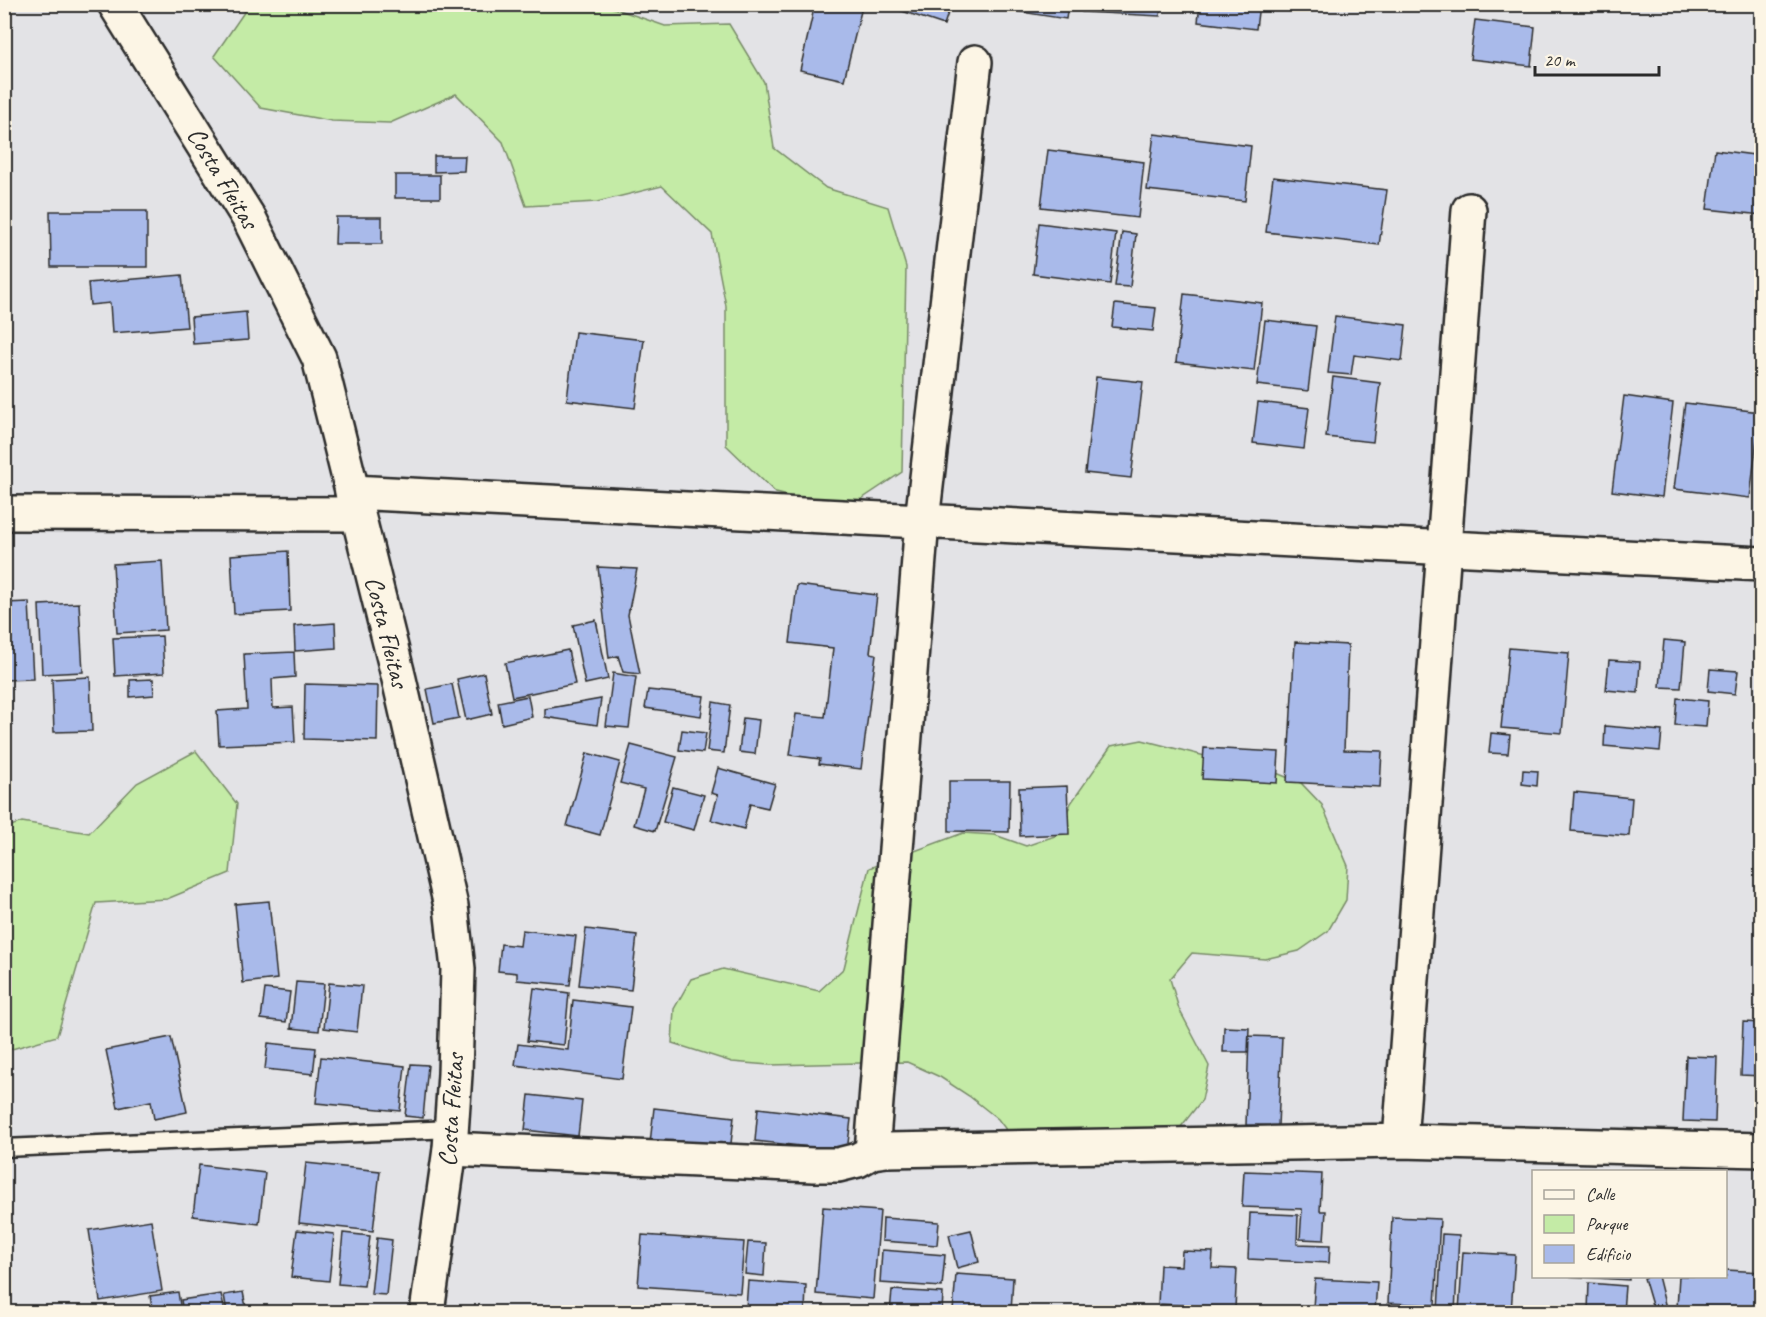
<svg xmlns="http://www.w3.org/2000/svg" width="1766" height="1317" font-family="Caveat,sans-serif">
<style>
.green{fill:#c4eba6;stroke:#788b68;stroke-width:1.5}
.building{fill:#a9baea;stroke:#2b2b2b;stroke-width:1.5}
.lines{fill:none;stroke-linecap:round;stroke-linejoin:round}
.lane-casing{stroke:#2b2b2b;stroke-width:21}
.street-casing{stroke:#2b2b2b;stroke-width:38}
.secondary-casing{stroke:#2b2b2b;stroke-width:38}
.lane{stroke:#fcf5e5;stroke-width:16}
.street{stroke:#fcf5e5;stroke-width:33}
.secondary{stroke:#fcf5e5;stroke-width:33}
.labels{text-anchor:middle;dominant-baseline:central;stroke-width:5;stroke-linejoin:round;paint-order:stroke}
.street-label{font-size:26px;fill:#2b2b2b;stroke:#fcf5e5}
</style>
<rect width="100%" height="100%" fill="#e3e3e6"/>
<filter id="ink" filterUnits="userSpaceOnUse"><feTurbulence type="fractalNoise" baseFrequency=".0167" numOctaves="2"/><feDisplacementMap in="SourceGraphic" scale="12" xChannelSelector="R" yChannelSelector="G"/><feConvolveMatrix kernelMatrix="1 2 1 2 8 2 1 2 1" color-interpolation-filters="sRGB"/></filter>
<g filter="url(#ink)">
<!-- green -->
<path class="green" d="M602,4L665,26L729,24L764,82L774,148L826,188L888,207L906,267L902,472L845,510L776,493L726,445V306L712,234L662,186L597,202L526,206L503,142L456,94L390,123L332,121L261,108L214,56L249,5Z
M1142,740L1205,756L1269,770L1301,783L1322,805L1348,866L1346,900L1328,931L1299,951L1265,959L1192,953L1170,979L1179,1009L1209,1066L1202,1100L1180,1128L1154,1148L1120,1163L1051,1165L1019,1147L998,1119L969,1096L940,1077L907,1062L769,1065L732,1062L672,1043L674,1009L691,979L723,969L819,991L844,968L869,868L963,833L995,835L1026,846L1058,835L1071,803L1111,746Z
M196,751L237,804L230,873L167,899L96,903L57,1036L5,1051V828L22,822L89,833L137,783Z"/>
<!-- building -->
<path class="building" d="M815,4H853L862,7L844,80L800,70Z
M897,4H951L944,25L896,9Z
M1004,4H1068L1066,19L1003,9Z
M1082,4H1161L1160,16L1082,12Z
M1200,4H1259L1256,29L1198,22Z
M1475,20L1535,27L1531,66L1470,59Z
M1154,134L1251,146L1245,201L1147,190Z
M1048,150L1144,162L1138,218L1041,207Z
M1715,150L1762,156V215L1707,209Z
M434,156H465L464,171L434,172Z
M395,175H440V198H395Z
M1273,177L1387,190L1379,245L1266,232Z
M50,211H147V267H51Z
M336,217H382V244H335Z
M1039,223L1116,233L1110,284L1033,274Z
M1122,232L1136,234L1130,287L1115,286Z
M182,275L187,327L112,333L110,303L90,305L88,283Z
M1184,294L1262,303L1254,371L1176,362Z
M1115,304L1156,308L1153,331L1112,327Z
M246,312L248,340L193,344L191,317Z
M1335,316L1406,325L1402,361L1354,355L1351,375L1328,373Z
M1265,320L1316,326L1308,391L1257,385Z
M575,332L644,340L635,408L567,400Z
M1096,377L1143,382L1131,478L1085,473Z
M1333,377L1380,383L1373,442L1326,437Z
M1624,396L1673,403L1662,497L1612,491Z
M1258,402L1309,408L1304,449L1253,443Z
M1685,403L1760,412L1750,498L1674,489Z
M288,551L290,611L234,614L231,555Z
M162,561L166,630L117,633L113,564Z
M598,567L637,569L628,615L640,674L623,672L618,656L609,658Z
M797,585L877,595L870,653L876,654L861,769L819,764L820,759L790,755L796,714L825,717L833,648L790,643Z
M29,602L33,679L4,680V603Z
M79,603L83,672L42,674L39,605Z
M596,620L608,679L585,684L573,625Z
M335,623L336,648L295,651L294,626Z
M162,636L164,673L115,676L113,638Z
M1664,640L1685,642L1681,688L1660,687Z
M1295,642L1348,645L1344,750L1382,751L1380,787L1287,782Z
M1509,648L1569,653L1562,733L1501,728Z
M568,650L575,684L512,697L505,663Z
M294,652L295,677L272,679L273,708L293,707L295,742L219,745L217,711L247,709L244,654Z
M1609,660L1640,662L1638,693L1606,690Z
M1710,669L1738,671L1735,694L1708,691Z
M484,673L492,714L466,720L457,679Z
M613,673L636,677L629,728L606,726Z
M90,677L92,731L54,732L52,679Z
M153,679L154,695L130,697V680Z
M305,684L378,686L377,741L304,739Z
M452,684L459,718L434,723L427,689Z
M648,690L704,696L701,716L645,708Z
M528,696L532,717L502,724L498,702Z
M1677,698L1708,701L1706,727L1675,725Z
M601,699L597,725L545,717V709Z
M713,702L730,705L724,753L707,751Z
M743,718L759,720L755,754L739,752Z
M1605,726L1662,731L1660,751L1604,746Z
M682,730L706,733L703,753L679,750Z
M1491,733L1510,735L1508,754L1489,753Z
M631,745L677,757L655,831L634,825L644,789L620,783Z
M1204,748L1279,752L1277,783L1202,779Z
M587,753L620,762L600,835L567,826Z
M718,768L775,784L768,808L750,804L744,829L711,820L718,795L711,793Z
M1523,770L1538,771L1537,786L1522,784Z
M949,781H1010L1009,832L949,831Z
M1067,786L1069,834L1020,836L1019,788Z
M673,787L704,795L694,830L663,822Z
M1574,792L1632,798L1629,836L1571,831Z
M269,901L277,979L243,983L235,904Z
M586,929L637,935L631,990L579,985Z
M522,930L576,936L570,985L517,980V973L498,971L501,944L520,946Z
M296,982L324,984L319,1031L291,1028Z
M329,983L362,986L357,1032L324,1028Z
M534,988L569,993L564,1045L527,1041Z
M265,989L290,992L286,1022L261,1019Z
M573,1000L631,1007L622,1079L515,1065L518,1044L568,1050Z
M1743,1022L1762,1023V1076L1741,1075Z
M1224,1027L1249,1028L1248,1052H1223Z
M1249,1036L1282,1037L1278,1126L1246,1125Z
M171,1037L187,1112L154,1119L151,1101L118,1108L106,1050Z
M268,1043L316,1048L313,1074L265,1069Z
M1686,1056L1717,1057L1715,1122L1683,1121Z
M321,1057L405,1066L400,1111L316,1103Z
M411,1064L428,1065L423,1118L405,1116Z
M529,1095L582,1101L578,1136L525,1130Z
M654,1108L734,1117L730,1152L650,1143Z
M758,1108L851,1119L847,1151L755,1141Z
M306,1163L380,1171L373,1231L299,1223Z
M199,1165L265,1173L259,1224L193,1216Z
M1244,1171L1322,1174L1320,1211H1326L1324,1240L1300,1239L1302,1209L1242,1207Z
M823,1207L880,1211L873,1299L816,1294Z
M1250,1213L1298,1215L1297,1244L1330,1245L1329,1263L1248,1259Z
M1392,1217L1440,1219L1435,1305L1388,1303Z
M883,1218L939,1222L937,1245L882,1241Z
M151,1220L162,1291L100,1301L89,1230Z
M297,1230L334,1234L329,1281L291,1277Z
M971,1230L979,1262L957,1268L949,1235Z
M343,1233L370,1236L364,1286L338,1284Z
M1442,1234L1459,1235L1455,1312H1438Z
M642,1235L744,1242L740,1293L638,1286Z
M377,1238L392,1240L386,1295L371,1294Z
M748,1242L766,1243L764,1276L745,1274Z
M882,1250L945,1255L942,1287L880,1283Z
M1182,1251L1213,1252L1212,1268L1237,1269L1235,1308L1158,1304L1160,1265L1181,1266Z
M1463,1252L1515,1255L1511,1312L1459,1311Z
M1726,1270L1762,1272V1312L1677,1308L1679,1276H1726Z
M956,1274L1013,1278L1011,1312L953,1311Z
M1563,1276H1629V1280Z
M1651,1276H1658L1667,1312H1654L1644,1278Z
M1315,1279L1377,1282L1375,1311L1313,1308Z
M748,1281L806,1285L805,1312L746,1308Z
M1589,1283L1625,1286L1623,1312L1588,1311Z
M892,1290L943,1293L942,1312H890Z
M178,1292L181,1312H153L150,1296Z
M243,1292L247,1312H227L224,1295Z
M221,1294L225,1312H183L181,1300Z
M1217,1309L1285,1312H1217Z"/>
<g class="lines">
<defs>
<path id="lane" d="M4,1148L452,1129"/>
<path id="street" d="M352,492L1762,564
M4,513L358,514
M1400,1141L1469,210
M450,1149L814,1165H838L858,1160L872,1152L887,1150L1400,1141L1762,1150
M872,1152L922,521L975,62"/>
<path id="secondary" d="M115,4L250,220L319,358L399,679L451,906L458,969L455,1074L450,1149L427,1312"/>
</defs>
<!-- lane casing -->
<use href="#lane" class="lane-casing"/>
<!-- street casing -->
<use href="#street" class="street-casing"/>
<!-- secondary casing -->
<use href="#secondary" class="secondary-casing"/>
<!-- lane -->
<use href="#lane" class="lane"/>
<!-- street -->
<use href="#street" class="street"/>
<!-- secondary -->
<use href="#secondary" class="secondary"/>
</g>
</g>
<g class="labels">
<!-- street labels -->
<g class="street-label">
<text transform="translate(223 178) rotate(59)">Costa Fleitas</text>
<text transform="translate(387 632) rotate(76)">Costa Fleitas</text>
<text transform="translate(451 1110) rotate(-86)">Costa Fleitas</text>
</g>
</g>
<!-- margin -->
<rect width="1766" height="1317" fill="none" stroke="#fcf5e5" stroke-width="24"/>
<rect x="12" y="12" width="1742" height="1293" fill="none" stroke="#2b2b2b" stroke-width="2" filter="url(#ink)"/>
<!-- legend -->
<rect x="1532" y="1170" width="195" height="108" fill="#fcf5e5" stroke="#a8a49b" stroke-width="1.5"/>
<rect x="1544" y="1190" width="30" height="9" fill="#fcf5e5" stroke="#a8a49b" stroke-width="1.5"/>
<text x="1586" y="1200" font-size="18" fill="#2b2b2b">Calle</text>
<rect x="1544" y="1215" width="30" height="18" fill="#c4eba6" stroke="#a8a49b" stroke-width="1.5"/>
<text x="1586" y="1230" font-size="18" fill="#2b2b2b">Parque</text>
<rect x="1544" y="1245" width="30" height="18" fill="#a9baea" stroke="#a8a49b" stroke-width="1.5"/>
<text x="1586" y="1260" font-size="18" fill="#2b2b2b">Edificio</text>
<!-- scale -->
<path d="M1535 66v9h124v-9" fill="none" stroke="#2b2b2b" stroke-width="3"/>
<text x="1544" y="66" font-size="18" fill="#2b2b2b" stroke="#fcf5e5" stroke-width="4.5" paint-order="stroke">20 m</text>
</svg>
